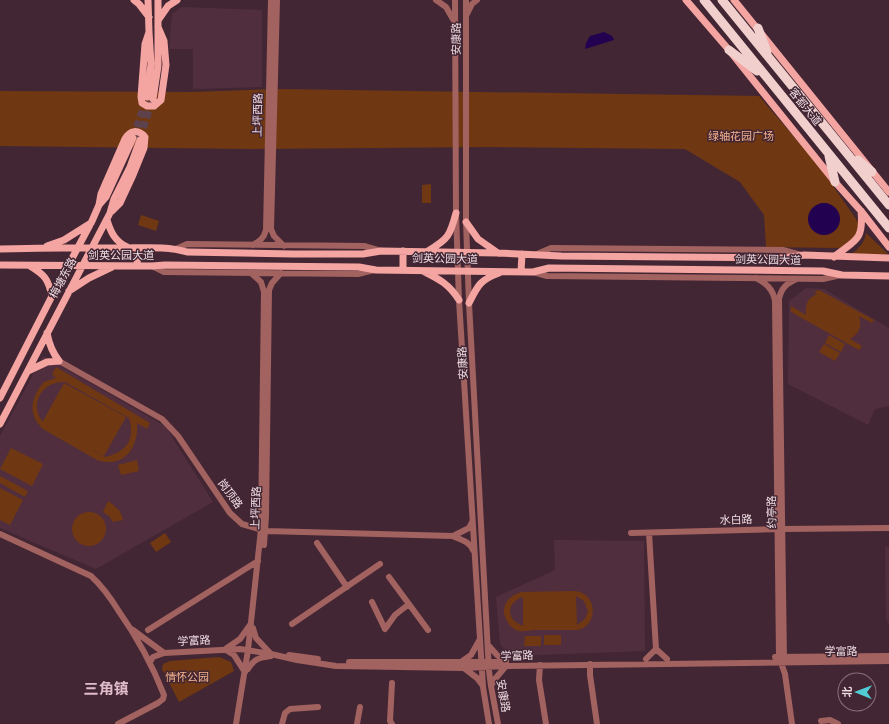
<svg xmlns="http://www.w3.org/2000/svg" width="889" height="724" font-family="Figtree,'Noto Sans SC',sans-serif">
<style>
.built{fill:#512e3e}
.green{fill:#6f3812;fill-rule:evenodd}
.water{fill:#220151}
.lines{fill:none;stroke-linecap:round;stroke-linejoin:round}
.major-tunnel{stroke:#5d414d;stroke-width:7;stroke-dasharray:7 3.5;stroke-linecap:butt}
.minor{stroke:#a26260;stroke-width:6}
.major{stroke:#f4a4a1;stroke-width:7}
.highway{stroke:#f0cfcd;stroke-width:9}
.labels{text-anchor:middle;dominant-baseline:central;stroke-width:3;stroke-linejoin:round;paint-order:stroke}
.street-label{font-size:11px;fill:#efdce3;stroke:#432633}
.park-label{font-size:11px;fill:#f6b38c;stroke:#432633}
.district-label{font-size:15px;font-weight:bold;fill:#e0bbca;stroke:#432633}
</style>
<rect width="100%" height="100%" fill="#432633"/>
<!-- built -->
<path class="built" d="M182,7L262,10V87L193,89V49H169L172,14Z
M806,288L824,289L889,328V406L875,409L868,425L788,384L789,301Z
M43,356L165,426L213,502L96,569L0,528V436Z
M554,540L644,541L645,651L509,656L500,644L496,597L555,570Z
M885,547H889V624L886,618Z"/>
<!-- green -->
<path class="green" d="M278,89L759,96L820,167L858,222L859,235L846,247L837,248L766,247L764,215L740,182L685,149L488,147L251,149L0,146V91L192,92Z
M431,184V203H422V185Z
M141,215L159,221L156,231L138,225Z
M866,233L888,254H852C859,248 865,242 866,233Z
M819,290L874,320L872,323L859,316C862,327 859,334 850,339L862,346L859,350L791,312V306L806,315C805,305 807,298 817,294L814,292Z
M829,335L845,344L841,352L825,343Z
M824,344L840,353L835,361L819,352Z
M56,367L150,423L147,429L137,423C139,448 123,469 97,460L43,429C32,419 29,406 37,392C39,388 41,385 44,382C48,380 53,379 56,378L52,374ZM65,382L129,418C136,441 125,452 105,457L91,449L104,456L126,417L64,383L43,421H42C33,409 36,393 50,385C54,383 60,382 65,382Z
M11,448L43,464L32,486L0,469Z
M137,460L139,471L121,475L118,465Z
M0,476L28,491L25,497L0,483Z
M0,488L23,500L10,525L0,520Z
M108,501C116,507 121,510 123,520L113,522L109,516L103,512Z
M72 529a17 17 0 1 1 34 0a17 17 0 1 1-34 0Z
M165,533L171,542L156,552L150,543Z
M575,591C598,593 599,627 576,630C562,630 548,630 535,630C530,630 524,632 519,631C510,629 503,617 504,609C506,599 513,595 521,592ZM576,596L584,601L588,611L585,619L577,625ZM522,597H523V626L514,621C506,611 511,602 522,597Z
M544,635H561V645H544Z
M525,636H541V646H524Z
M219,657L231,662L234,671L179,702L162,669L163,664L170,661Z"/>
<!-- water -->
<path class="water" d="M604,32L612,36L614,40L585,49L586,43L590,36Z
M808 219a16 16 0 1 1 32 0a16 16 0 1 1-32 0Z"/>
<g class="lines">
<!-- major-tunnel -->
<path class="major-tunnel" d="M133,137L147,97
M140,138L153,99"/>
<!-- minor -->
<path class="minor" d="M277,0L271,229L274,236L284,246
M436,0L446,7L454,21
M455,0L456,213L459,300L480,639L483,687L489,724
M466,0V222L469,303L489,671L491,686L498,724
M467,14L472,4L477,0
M253,245C260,241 264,238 266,230L271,0
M176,249L187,244L364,246L381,251
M537,254L551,248L783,250L801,255
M152,266L164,272L358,274L374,270
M533,272L547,276L823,279L841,275
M756,278C766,283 773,289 775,301L779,657L785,674L792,724
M59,361L162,419L178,436L230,513L242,524L266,531L453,536C461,540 469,541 473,550
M631,533L782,529L889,528
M649,533L656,649L667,659
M0,534L91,576C102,586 110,597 118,610C137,637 152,664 164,695L163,699L158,703L118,724
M453,536L469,528L472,522
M317,543L347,587
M264,545L266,516L269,290L272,283L281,273
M389,577L428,630
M372,602L385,629
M292,624L380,564
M253,628L256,638L271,654
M385,629L395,615L409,604
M133,630L164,653
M148,630L258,561
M488,645L497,655L506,661
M224,650L240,639L250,625
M226,650L234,655L245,672
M289,655L318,659
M775,657L889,656
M646,659L656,649
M784,660L779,299C781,288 787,283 797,279
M150,662L153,657L164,653L240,649L271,654L297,660L336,666L464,668L506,666L889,661
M349,662H506
M461,662L471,655L480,639
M590,664V675L597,724
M540,665L539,680L546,724
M464,668L477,678L483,686
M248,669C255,658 259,658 271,656
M491,686L495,679L506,666
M821,721L830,720L838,724
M236,724L248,650L261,529L264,292L261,282L251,273
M282,724L285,713L290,709L318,707
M357,724L360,707
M392,724L390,721L392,683"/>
<!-- major -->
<path class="major" d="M134,0L139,4L149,17
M686,0L729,50L835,182L861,211L889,247
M734,0L889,192
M159,19L168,6L177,0
M149,32L145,44L141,97L142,103L147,106H154L161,100L166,65L164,41L158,27
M147,97L151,64L149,32L148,0
M153,99L158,66V0
M99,205L101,194L125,139C130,130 138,129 145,137L144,148L133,175L120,203L112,211
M107,220C111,233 115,241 127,247
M466,222L478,239L498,253
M47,246L64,240L91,223
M0,249C41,248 82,247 123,248C144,248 167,246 187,252L293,254H363L381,251L498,253L561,256L785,258L804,255L889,258
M428,251C448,239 450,236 456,213
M834,257C854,240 864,242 861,211
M0,265L152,266L165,265L359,267L376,270L533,272L549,268L823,271L842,275L889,276
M30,266C45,275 48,279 52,296
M137,266L138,248
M403,270V251
M423,271C439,279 449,284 459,300
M521,272L522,254
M69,291L89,278L112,267
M469,303C478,285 480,280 499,273
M47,333C49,344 52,352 59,361
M28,371L47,362L59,361
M0,398L52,296L92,221L99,205L106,197L133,138
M0,424L110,213L114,199L130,167L140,140"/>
<!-- highway -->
<path class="highway" d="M704,0L889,228
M722,0L889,205
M758,28L767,52
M729,50L757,71
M829,156L835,182
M858,160L872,172"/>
</g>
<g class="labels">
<!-- street labels -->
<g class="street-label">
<text transform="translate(456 39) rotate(-90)">安康路</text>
<text transform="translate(805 107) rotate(51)">客都大道</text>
<text transform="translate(258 115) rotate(-89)">上坪西路</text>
<text x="121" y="255">剑英公园大道</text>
<text transform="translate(445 259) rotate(1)">剑英公园大道</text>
<text transform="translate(768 260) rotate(1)">剑英公园大道</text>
<text transform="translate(63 278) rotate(-62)">梅塘东路</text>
<text transform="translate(463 363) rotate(-93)">安康路</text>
<text transform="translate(230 494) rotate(54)">岗顶路</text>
<text transform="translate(256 508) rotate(-88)">上坪西路</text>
<text transform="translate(772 512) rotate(-91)">约亭路</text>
<text transform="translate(736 520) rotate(-2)">水白路</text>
<text transform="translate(194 641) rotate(-3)">学富路</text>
<text x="841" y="651">学富路</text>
<text transform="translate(517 656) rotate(-2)">学富路</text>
<text transform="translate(503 696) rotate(80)">安康路</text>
</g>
<!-- park labels -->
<g class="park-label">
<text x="741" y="136">绿轴花园广场</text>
<text x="187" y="677">情怀公园</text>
</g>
<!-- district labels -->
<g class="district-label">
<text x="106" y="689">三角镇</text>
</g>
</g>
<!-- north arrow -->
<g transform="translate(857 692) rotate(271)"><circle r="19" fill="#432633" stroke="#886f79"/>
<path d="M0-3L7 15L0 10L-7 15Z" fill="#51ccd5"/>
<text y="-6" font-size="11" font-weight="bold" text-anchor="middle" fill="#efdce3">北</text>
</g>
</svg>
